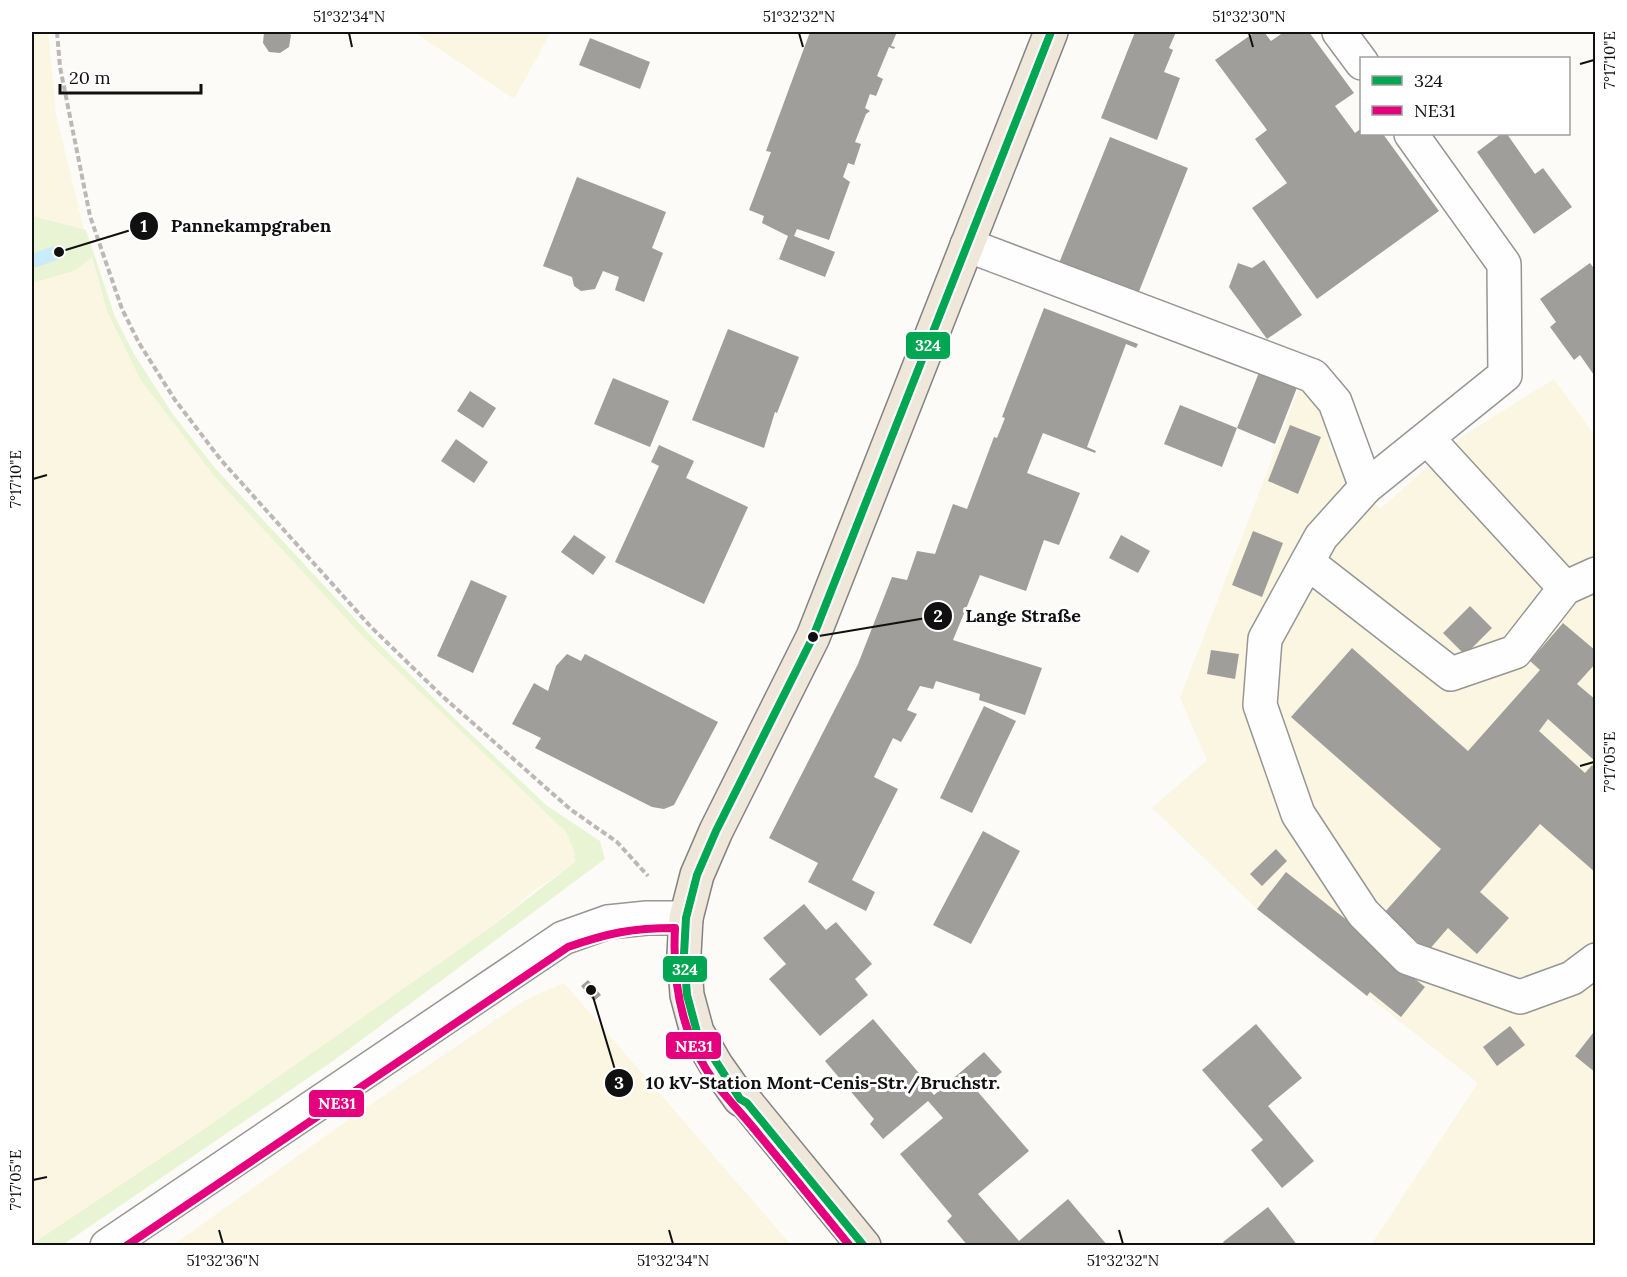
<svg xmlns="http://www.w3.org/2000/svg" width="1627" height="1277" font-family="Lora,serif">
<style>
.farmland{fill:#faf6e2}
.green{fill:#e9f4d4}
.lines{fill:none;stroke-linecap:round;stroke-linejoin:round}
.stream{stroke:#c9ecfa;stroke-width:14}
.building{fill:#a09e9b}
.minor-casing{stroke:#969694;stroke-width:36}
.major-casing{stroke:#848381;stroke-width:36}
.path{stroke:#b9b9b8;stroke-width:4;stroke-dasharray:6 3;stroke-linecap:butt}
.minor{stroke:#fffefe;stroke-width:33}
.major{stroke:#eee7da;stroke-width:33}
.bus-1-casing{stroke:#fff;stroke-width:12}
.bus-2-casing{stroke:#fff;stroke-width:12}
.bus-1{stroke:#00a651;stroke-width:8}
.bus-2{stroke:#e5007d;stroke-width:8}
.ticks{fill:none;stroke:#101010;stroke-width:2}
.leader{fill:none;stroke:#101010;stroke-width:2}
.callout-dot{fill:#101010;stroke:#fff;stroke-width:2}
.mark-label{font-size:18px;text-anchor:middle;font-weight:bold;fill:#fff}
.callout-label{font-size:18px;text-anchor:middle;font-weight:bold;fill:#101010;stroke:#fff;stroke-width:6;stroke-linejoin:round;paint-order:stroke}
.line-badge{stroke:#fff;stroke-width:2}
.badge-label{font-size:16px;text-anchor:middle;font-weight:bold;fill:#fff}
.neatline{fill:none;stroke:#101010;stroke-width:2}
.ticks-label{font-size:15px;text-anchor:middle;fill:#101010}
</style>
<rect width="100%" height="100%" fill="#fcfbf7"/>
<!-- farmland -->
<path class="farmland" d="M32,32H48L56,114L84,230L32,216Z
M414,32H551L514,99Z
M91,256L107,311L140,379L214,476L366,640L566,832L574,850L576,862L535,890L491,927L197,1134L32,1244V283L74,271Z
M1554,379L1596,437L1595,1245H1371L1478,1083L1257,909L1152,808L1207,760L1180,698L1300,386L1324,410L1330,448L1380,509L1467,433Z
M564,983L791,1245H173L355,1115L525,1000Z"/>
<!-- green -->
<path class="green" d="M32,216L86,230L115,317L134,354L172,413L215,468L370,635L456,720L546,805L600,841L605,859L333,1061L61,1246L32,1244L197,1134L491,927L575,862L574,850L566,832L366,640L214,476L140,379L107,311L92,257L74,271L32,283Z"/>
<g class="lines">
<!-- stream -->
<path class="stream" d="M32,261L59,252"/>
</g>
<!-- building -->
<path class="building" d="M264,32H288L291,35L289,47L280,53L269,52L263,43Z
M810,32H897L891,46L895,47L894,49L889,47L877,76L883,79L876,96L870,94L865,108L870,111L866,114L855,142L861,144L854,165L848,163L843,177L850,182L829,240L797,229L794,236L835,252L825,277L779,259L788,236L762,223L764,216L749,210L771,152L766,151Z
M1135,32H1176L1169,48L1173,50L1164,72L1180,78L1157,140L1101,118Z
M1255,32H1264L1271,41L1284,32H1309L1354,93L1335,106L1355,133L1362,128V134H1383L1439,211L1317,299L1252,208L1287,183L1255,139L1267,130L1215,60Z
M590,38L650,62L640,89L579,65Z
M1501,134H1507L1535,174L1543,168L1572,207L1534,234L1477,152Z
M1110,137L1188,168L1136,299L1057,268Z
M577,177L666,212L652,248L663,253L644,302L615,290L619,277L603,271L595,289L581,291L574,286L572,277L543,266Z
M1264,260L1302,315L1267,339L1229,287L1238,263L1252,268Z
M1590,263L1596,271V378L1580,355L1574,360L1550,327L1556,322L1540,299Z
M1044,308L1138,344L1136,348L1126,344L1087,447L1096,451L1095,453L1043,433L1027,473L1080,493L1059,545L1044,540L1026,591L980,575L953,640L1042,668L1025,715L979,700L980,694L936,681L933,689L920,686L907,710L917,714L901,742L893,738L874,777L898,789L852,880L875,892L866,911L808,882L818,863L769,838L858,664L892,577L907,580L917,551L935,554L953,504L967,509L994,437L997,438L1005,418L1002,417Z
M728,329L799,357L777,413L775,412L764,448L692,420Z
M1260,370L1298,385L1275,444L1237,428Z
M613,378L669,401L650,447L594,424Z
M470,391L496,408L483,428L457,411Z
M1180,405L1237,428L1222,467L1164,444Z
M1290,425L1321,437L1298,494L1268,481Z
M456,439L488,462L474,483L441,461Z
M659,445L694,461L686,478L748,507L704,604L615,562L659,466L651,462Z
M1253,531L1283,543L1262,597L1232,585Z
M574,535L606,557L593,575L561,552Z
M1121,535L1150,551L1138,573L1109,558Z
M471,580L507,596L473,673L437,656Z
M1470,606L1492,628L1465,655L1443,633Z
M1563,623L1596,651V663L1577,684L1596,700V762L1548,719L1539,731L1585,773L1592,765L1596,768V873L1540,824L1480,892L1509,918L1477,954L1448,928L1428,951L1384,913L1441,849L1291,717L1352,648L1468,751L1540,670L1530,661Z
M1211,650L1239,654L1235,679L1207,674Z
M567,654L581,661L585,654L718,722L674,805L664,809L652,807L535,748L541,738L512,724L534,683L548,691L556,666Z
M984,706L1016,721L972,813L940,798Z
M983,831L1020,851L971,944L933,925Z
M1276,849L1287,861L1262,886L1250,874Z
M1286,872L1396,959L1394,962L1425,987L1401,1017L1370,992L1367,996L1257,909Z
M804,904L826,930L836,922L872,964L855,979L868,995L820,1036L769,979L786,964L763,938Z
M588,980L601,995L594,1001L581,986Z
M873,1019L924,1079L922,1081L934,1095L984,1052L1002,1072L978,1092L1029,1151L978,1194L1019,1241L1068,1199L1108,1246H968L947,1221L952,1216L900,1154L943,1118L928,1101L883,1139L870,1124L874,1119L825,1061Z
M1256,1024L1302,1078L1268,1106L1314,1161L1282,1188L1251,1150L1263,1140L1202,1070Z
M1510,1026L1525,1045L1497,1066L1483,1047Z
M1593,1033L1596,1036V1073L1575,1056Z
M1268,1207L1298,1246H1225L1223,1242Z"/>
<g class="lines">
<defs>
<path id="minor" d="M1339,32L1362,63
M967,245L1313,376L1335,402L1366,487L1505,375L1504,264L1411,134
M1427,438L1565,588
M1366,487L1321,537L1265,639L1260,705L1298,814L1363,913L1408,958L1520,997L1572,978L1596,960
M1307,562L1451,674L1515,652L1565,588L1596,574
M107,1246L563,938L608,922L647,918H686"/>
<path id="major" d="M864,1246L747,1103L740,1099L716,1065L697,1032L687,995L684,954L686,918L697,875L716,831L813,637L1051,32"/>
</defs>
<!-- minor casing -->
<use href="#minor" class="minor-casing"/>
<!-- major casing -->
<use href="#major" class="major-casing"/>
<!-- path -->
<path class="path" d="M57,32L60,67L90,216L122,309L139,343L175,400L221,460L371,627L441,695L570,809L617,842L648,876"/>
<!-- minor -->
<use href="#minor" class="minor"/>
<!-- major -->
<use href="#major" class="major"/>
<defs>
<path id="bus-1" d="M864,1246L747,1103L740,1099L697,1032L687,995L684,954L686,918L697,875L716,831L813,637L1051,32"/>
<path id="bus-2" d="M126,1246L568,947C608,933 632,928 675,928C672,984 682,1038 716,1084C730,1102 746,1118 760,1136C790,1172 820,1209 850,1246"/>
</defs>
<!-- bus-1 casing -->
<use href="#bus-1" class="bus-1-casing"/>
<!-- bus-2 casing -->
<use href="#bus-2" class="bus-2-casing"/>
<!-- bus-1 -->
<use href="#bus-1" class="bus-1"/>
<!-- bus-2 -->
<use href="#bus-2" class="bus-2"/>
</g>
<!-- ticks -->
<path class="ticks" d="M349,33L352,47M799,33L803,47M1249,33L1253,47M1580,64L1594,60M33,479L47,475M1580,766L1594,762M33,1180L47,1177M219,1230L223,1244M669,1230L673,1244M1119,1230L1123,1244"/>
<!-- callouts -->
<path class="leader" d="M59 252L144 226M813 637L938 616M591 990L619 1083"/>
<g class="callout-dot">
<circle cx="59" cy="252" r="6"/>
<circle cx="813" cy="637" r="6"/>
<circle cx="591" cy="990" r="6"/>
<circle cx="144" cy="226" r="15"/>
<circle cx="938" cy="616" r="15"/>
<circle cx="619" cy="1083" r="15"/>
</g>
<g class="mark-label">
<text x="144" y="232">1</text>
<text x="938" y="622">2</text>
<text x="619" y="1089">3</text>
</g>
<g class="callout-label">
<text x="251" y="232">Pannekampgraben</text>
<text x="1023" y="622">Lange Straße</text>
<text x="823" y="1089">10 kV-Station Mont-Cenis-Str./Bruchstr.</text>
</g>
<g class="line-badge">
<rect x="905" y="331" width="46" height="29" rx="6" fill="#00a651"/>
<rect x="662" y="955" width="46" height="28" rx="6" fill="#00a651"/>
<rect x="665" y="1031" width="57" height="29" rx="6" fill="#e5007d"/>
<rect x="308" y="1089" width="57" height="29" rx="6" fill="#e5007d"/>
</g>
<g class="badge-label">
<text x="928" y="351">324</text>
<text x="685" y="975">324</text>
<text x="694" y="1052">NE31</text>
<text x="337" y="1109">NE31</text>
</g>
<!-- border -->
<rect width="1627" height="1277" fill="none" stroke="#ffffff" stroke-width="66"/>
<!-- legend -->
<rect x="1360" y="57" width="210" height="78" fill="#ffffff" stroke="#9f9f9f" stroke-width="1.5"/>
<rect x="1372" y="76" width="30" height="9" fill="#00a651" stroke="#9f9f9f" stroke-width="1.5"/>
<text x="1414" y="87" font-size="18" fill="#101010">324</text>
<rect x="1372" y="106" width="30" height="9" fill="#e5007d" stroke="#9f9f9f" stroke-width="1.5"/>
<text x="1414" y="117" font-size="18" fill="#101010">NE31</text>
<!-- scale -->
<path d="M60 84v9h141v-9" fill="none" stroke="#101010" stroke-width="3"/>
<text x="69" y="84" font-size="18" fill="#101010" stroke="#ffffff" stroke-width="4.5" paint-order="stroke">20 m</text>
<rect x="33" y="33" width="1561" height="1211" class="neatline"/>
<g class="ticks-label">
<text x="349" y="22">51°32'34"N</text>
<text x="799" y="22">51°32'32"N</text>
<text x="1249" y="22">51°32'30"N</text>
<text transform="translate(1610 60) rotate(-90)" y="5">7°17'10"E</text>
<text transform="translate(16 479) rotate(-90)" y="5">7°17'10"E</text>
<text transform="translate(1610 762) rotate(-90)" y="5">7°17'05"E</text>
<text transform="translate(16 1180) rotate(-90)" y="5">7°17'05"E</text>
<text x="223" y="1266">51°32'36"N</text>
<text x="673" y="1266">51°32'34"N</text>
<text x="1123" y="1266">51°32'32"N</text>
</g>
</svg>
